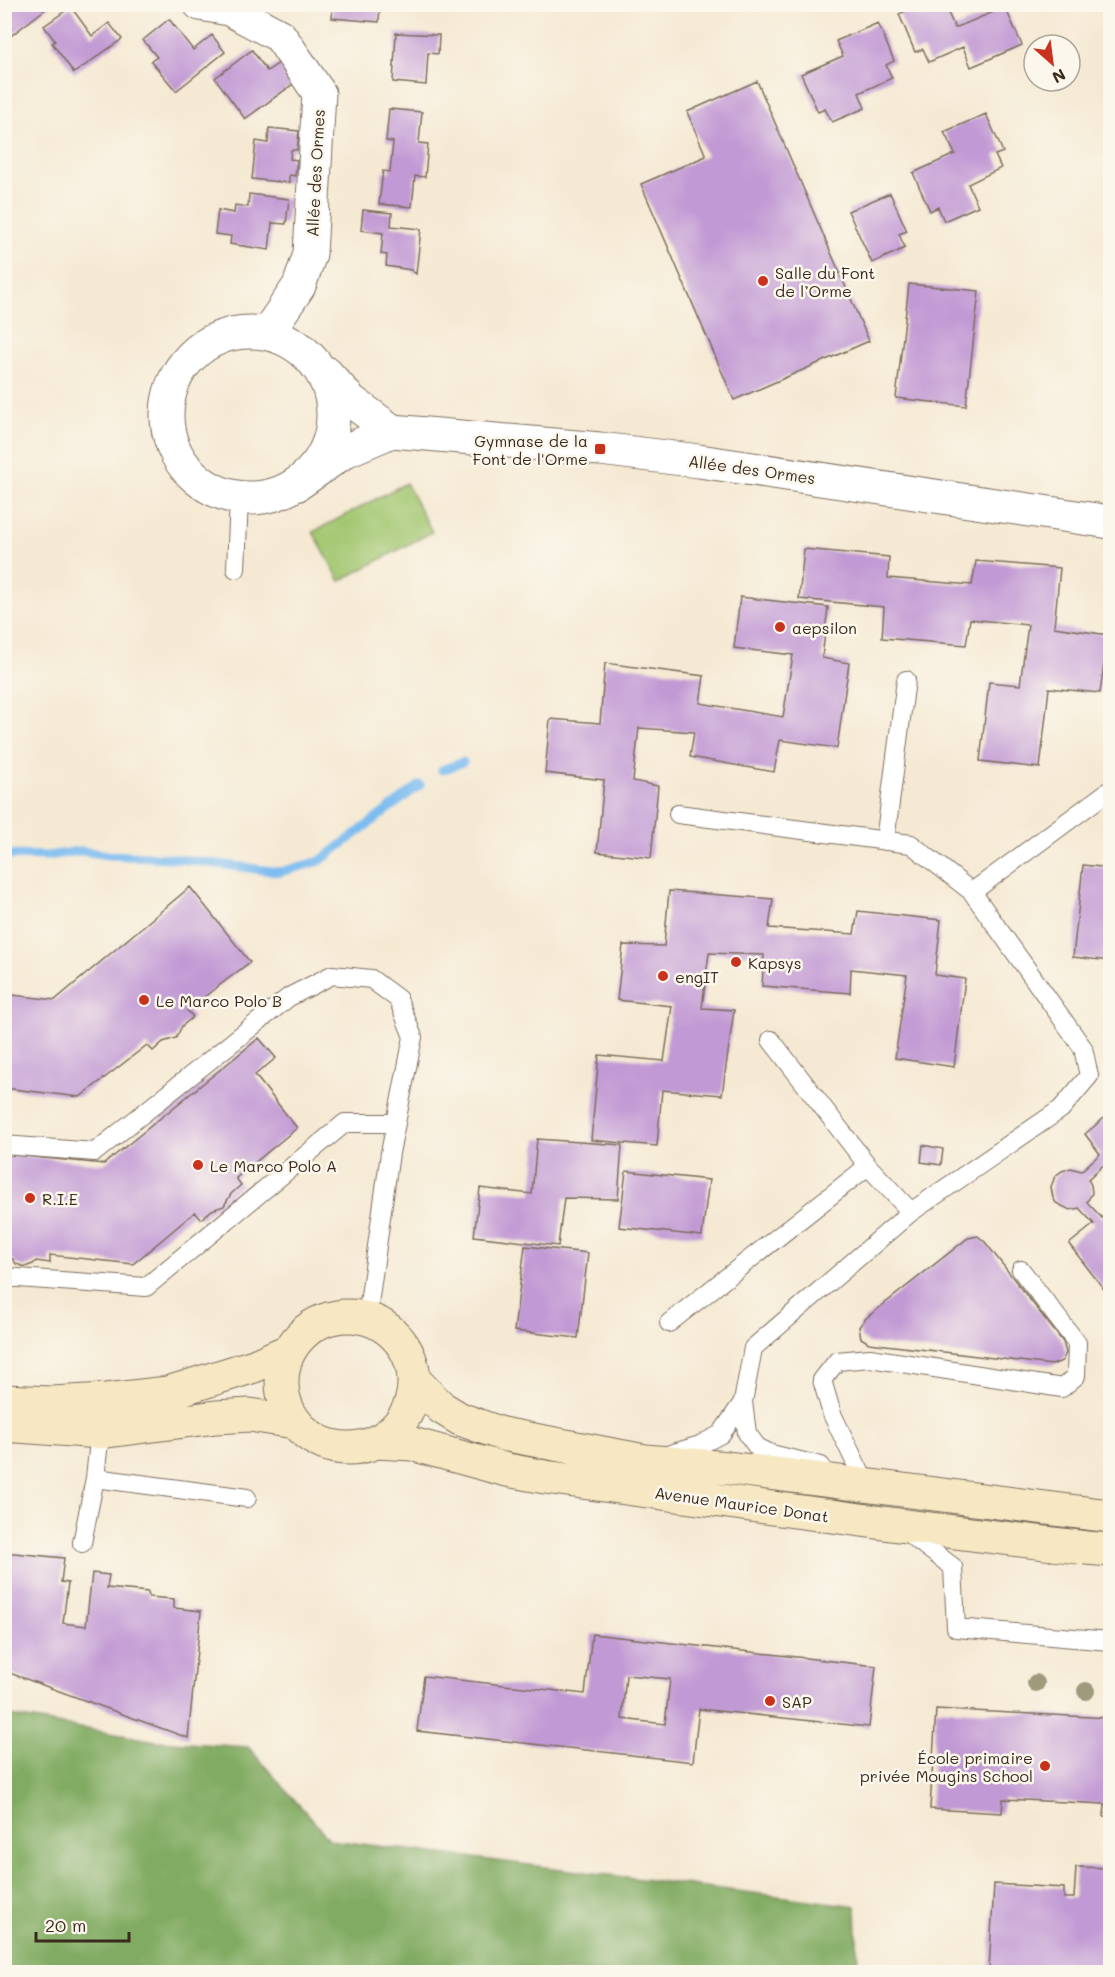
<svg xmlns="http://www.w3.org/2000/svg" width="1115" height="1977" font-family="Mali,sans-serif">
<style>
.green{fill:#a2c670;stroke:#6e7847;stroke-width:1.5}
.forest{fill:#81ab62;stroke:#5e6a40;stroke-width:1.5}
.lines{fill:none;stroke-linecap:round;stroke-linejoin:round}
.stream{stroke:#7cbcf0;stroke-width:9}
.building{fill:#c199d4;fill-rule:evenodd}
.service-casing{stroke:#7c6d5d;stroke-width:20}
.minor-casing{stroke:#7c6d5d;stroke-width:35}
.secondary-casing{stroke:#7c6d5d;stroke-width:35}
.service{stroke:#fff;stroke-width:18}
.minor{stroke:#fff;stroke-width:33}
.secondary{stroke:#f7e8c3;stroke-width:33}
.tree{fill:#a09a7d}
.poi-dot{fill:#c8321e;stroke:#fbf7ec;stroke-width:2}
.labels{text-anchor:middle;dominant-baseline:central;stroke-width:5;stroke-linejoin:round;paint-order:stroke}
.street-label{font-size:16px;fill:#3b2a1e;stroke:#fbf7ec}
.poi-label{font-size:16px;fill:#3b2a1e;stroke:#fbf7ec;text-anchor:start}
</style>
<rect width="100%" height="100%" fill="#fbf7ec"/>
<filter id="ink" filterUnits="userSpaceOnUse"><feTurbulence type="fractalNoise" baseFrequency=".0167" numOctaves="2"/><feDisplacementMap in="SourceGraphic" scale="12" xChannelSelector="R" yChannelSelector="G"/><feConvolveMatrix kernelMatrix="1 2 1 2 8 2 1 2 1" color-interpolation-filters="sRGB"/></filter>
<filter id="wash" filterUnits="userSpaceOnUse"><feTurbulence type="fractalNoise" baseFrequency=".008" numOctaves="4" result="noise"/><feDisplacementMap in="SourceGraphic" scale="24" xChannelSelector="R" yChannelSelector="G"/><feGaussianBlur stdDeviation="1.35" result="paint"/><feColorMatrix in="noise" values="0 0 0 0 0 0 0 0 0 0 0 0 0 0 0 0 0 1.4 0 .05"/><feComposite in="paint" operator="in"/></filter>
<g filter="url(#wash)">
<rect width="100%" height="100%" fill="#f5e9d3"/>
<!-- green -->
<path class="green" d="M406,483L432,532L340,581L313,532Z"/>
<!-- forest -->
<path class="forest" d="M4,1715L156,1741L248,1747L330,1840L856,1906L858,1972H5Z"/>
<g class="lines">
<!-- stream -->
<path class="stream" d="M442,770L463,762
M4,855L47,856L81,851L108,855L171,858L280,872L320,861L420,785"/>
</g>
<g id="blocks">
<!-- building -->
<path class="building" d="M4,4H52L8,38L4,34Z
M333,4H380L379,22L332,18Z
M395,4H430L429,10L394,6Z
M920,4H944L955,28L1005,7L1022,45L971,67L963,47L929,62L923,49L915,52L899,14Z
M71,7L92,36L109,23L122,39L74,73L52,43L55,41L44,26Z
M169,19L193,50L212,35L225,52L176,91L151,61L157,57L143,40Z
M878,23L894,61L886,65L892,78L859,93L865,108L832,122L825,109L818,112L801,74L843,56L836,41Z
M396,33L439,35L438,54L428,53L426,85L393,82Z
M252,50L267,71L279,63L293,84L245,119L215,78Z
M757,81L869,341L734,400L641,184L706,156L687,112Z
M389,109L422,112L419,143L428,144L425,177L415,176L412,207L379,204L383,171L390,172L393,142L386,141Z
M986,114L1003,152L995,155L1001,168L968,184L978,206L944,221L938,207L930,211L913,173L955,154L944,132Z
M269,128L299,131L297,150H291L290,159L297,160L295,176L289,175V183L252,179L256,141L268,143Z
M890,193L907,231L899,234L905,248L872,263L848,211Z
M249,194L289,199L286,224L272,223L269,250L230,244L231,236L215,234L218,210L234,213L235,205L248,207Z
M363,210L392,213L391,226L421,229L416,274L411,270L386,266L387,255L381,254L383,233L361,230Z
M909,284L979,291L966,406L896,398Z
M804,549L889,557L888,578L972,585L976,561L1060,568L1054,627L1108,635L1100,693L1049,688L1040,768L980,761L989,682L1020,685L1028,625L970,619L966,645L882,638L884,607L799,599Z
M740,597L828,607L822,658L849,663L837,748L780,740L774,772L690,757L694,732L639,728L633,781L658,786L651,858L597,852L604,780L545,773L550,719L600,723L605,663L704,676L700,703L783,717L793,655L734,648Z
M1083,865L1110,868V961L1073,957Z
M190,887L250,962L187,1010L193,1017L182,1026L176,1038L163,1042L153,1051L147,1045L80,1097L4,1088V994L55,1000Z
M669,891L773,899L769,928L854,934L858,911L941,920L935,975L965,979L954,1067L895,1058L907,975L851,969L850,993L762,986L764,955L709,953L702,1008L734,1010L722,1095L662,1090L657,1146L591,1140L599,1055L664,1061L672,1006L617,1000L623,945L664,946Z
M259,1038L276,1058L255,1075L297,1128L236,1178L241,1185L231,1194L224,1206L212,1210L201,1219L195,1212L133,1264L50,1255V1263L36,1261L33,1264L25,1267L16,1264L13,1259L4,1258V1154L104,1164Z
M1110,1113V1166L1107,1162L1088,1179L1091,1185L1092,1193L1087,1202L1102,1218L1110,1211V1297L1069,1244L1094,1224L1079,1208L1070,1210L1056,1203L1053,1198L1051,1187L1055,1176L1062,1171L1071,1168L1081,1171L1100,1154L1085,1134Z
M537,1139L622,1145L618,1199L564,1198L558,1246L474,1236L480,1188L532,1194Z
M923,1145L943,1149L941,1165L921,1162Z
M626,1171L709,1180L702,1236L619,1227Z
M978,1236L985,1242L1063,1342L1066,1353L1062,1361L1052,1365L869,1343L861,1338L859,1327L865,1319L968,1238Z
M525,1246L588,1253L578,1338L514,1331Z
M4,1552L64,1558L61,1582L68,1583L63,1623L86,1626L92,1573L109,1575L107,1588L148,1592L149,1597L174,1599V1608L201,1611L188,1738L4,1671Z
M592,1634L876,1666L869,1727L699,1709L693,1762L417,1731L424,1676L585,1694ZM626,1675L670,1679L665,1724L622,1719Z
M936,1709L1109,1718L1107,1753H1110V1817L1104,1816L1105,1804L1003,1799L1002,1813L930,1809Z
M1076,1867L1110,1868V1972H1027L989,1970L994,1884L1064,1888V1898H1074Z"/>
</g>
</g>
<g filter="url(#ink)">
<use href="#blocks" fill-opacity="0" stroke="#7c6d5d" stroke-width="1.5"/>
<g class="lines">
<defs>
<path id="service" d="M236,569L239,498
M678,814L911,844L972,892L1083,1048L1089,1076L1061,1109L911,1212L753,1348L743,1402L747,1433L757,1447L771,1454L821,1466
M885,841L906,680
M972,892L1110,790
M771,1040L868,1166L911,1212
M4,1145L95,1152L289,997L332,975L371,979L398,999L413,1037L390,1153L367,1318
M4,1277L146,1287L345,1123H396
M669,1323L868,1166
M667,1455L700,1445L721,1434L743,1402
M862,1476L832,1414L822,1380L837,1361L870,1358L1062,1388L1076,1376L1077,1343L1021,1270
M95,1478L247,1498
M904,1530L953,1567L956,1628L1110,1641
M82,1543L95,1478L100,1432L103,1426"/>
<path id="minor" d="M200,4L229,9L280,36L319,93L310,254L299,286L267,333
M167 415a83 83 0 1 1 166 0a83 83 0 1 1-166 0Z
M326,373L350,400L392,431
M296,485L345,451L392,431L600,449L699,461L1110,522"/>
<path id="secondary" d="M282 1382a66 66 0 1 1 132 0a66 66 0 1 1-132 0Z
M414,1380L442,1408L460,1419L502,1434L645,1461L728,1468L1110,1516
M4,1401L52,1403L106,1400L168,1393L254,1366L290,1350
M4,1425L100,1432L216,1417L250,1415L294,1422
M376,1442L412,1444L507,1470L545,1477L898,1525L1086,1548L1110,1550"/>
</defs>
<!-- service casing -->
<use href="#service" class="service-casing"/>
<!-- minor casing -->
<use href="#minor" class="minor-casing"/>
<!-- secondary casing -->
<use href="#secondary" class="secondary-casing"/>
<!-- service -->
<use href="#service" class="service"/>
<!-- minor -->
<use href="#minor" class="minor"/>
<!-- secondary -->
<use href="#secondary" class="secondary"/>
</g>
<!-- trees -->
<g class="tree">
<circle cx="1036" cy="1683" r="9"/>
<circle cx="1086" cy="1691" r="9"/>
</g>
</g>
<!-- markers -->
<g class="poi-dot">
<circle cx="763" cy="281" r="6"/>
<rect x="594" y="443" width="12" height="12" rx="3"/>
<circle cx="780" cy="627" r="6"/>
<circle cx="736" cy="962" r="6"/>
<circle cx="663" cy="976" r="6"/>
<circle cx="144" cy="1000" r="6"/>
<circle cx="198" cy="1165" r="6"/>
<circle cx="30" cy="1198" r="6"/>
<circle cx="770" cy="1701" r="6"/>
<circle cx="1045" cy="1766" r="6"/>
</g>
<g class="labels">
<!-- street labels -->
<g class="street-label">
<text transform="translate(315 173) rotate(-87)">Allée des Ormes</text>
<text transform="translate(752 469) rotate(8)">Allée des Ormes</text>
<text transform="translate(742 1504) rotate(8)">Avenue Maurice Donat</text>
</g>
<!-- poi labels -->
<g class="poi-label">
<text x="775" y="272">Salle du Font<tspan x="775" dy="18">de l’Orme</tspan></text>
<text x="588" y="440" text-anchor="end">Gymnase de la<tspan x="588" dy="18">Font de l'Orme</tspan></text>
<text x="792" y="627">aepsilon</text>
<text x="748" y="962">Kapsys</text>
<text x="675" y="976">engIT</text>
<text x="156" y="1000">Le Marco Polo B</text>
<text x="210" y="1165">Le Marco Polo A</text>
<text x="42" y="1198">R.I.E</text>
<text x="782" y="1701">SAP</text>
<text x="1033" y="1757" text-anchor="end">École primaire<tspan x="1033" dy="18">privée Mougins School</tspan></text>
</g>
</g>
<!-- margin -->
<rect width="1115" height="1977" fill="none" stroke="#fbf7ec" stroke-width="24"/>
<!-- north arrow -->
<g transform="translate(1052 63) rotate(152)"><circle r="28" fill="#fbf7ec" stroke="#aea59a" stroke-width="1.5"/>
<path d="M0-4.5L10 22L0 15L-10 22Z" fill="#c8321e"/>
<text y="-9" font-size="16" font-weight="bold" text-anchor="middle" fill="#3b2a1e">N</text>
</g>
<!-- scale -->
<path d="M36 1932v9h93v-9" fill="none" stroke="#3b2a1e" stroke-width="3"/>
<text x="45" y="1932" font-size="18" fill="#3b2a1e" stroke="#fbf7ec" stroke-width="4.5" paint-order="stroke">20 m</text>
</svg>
